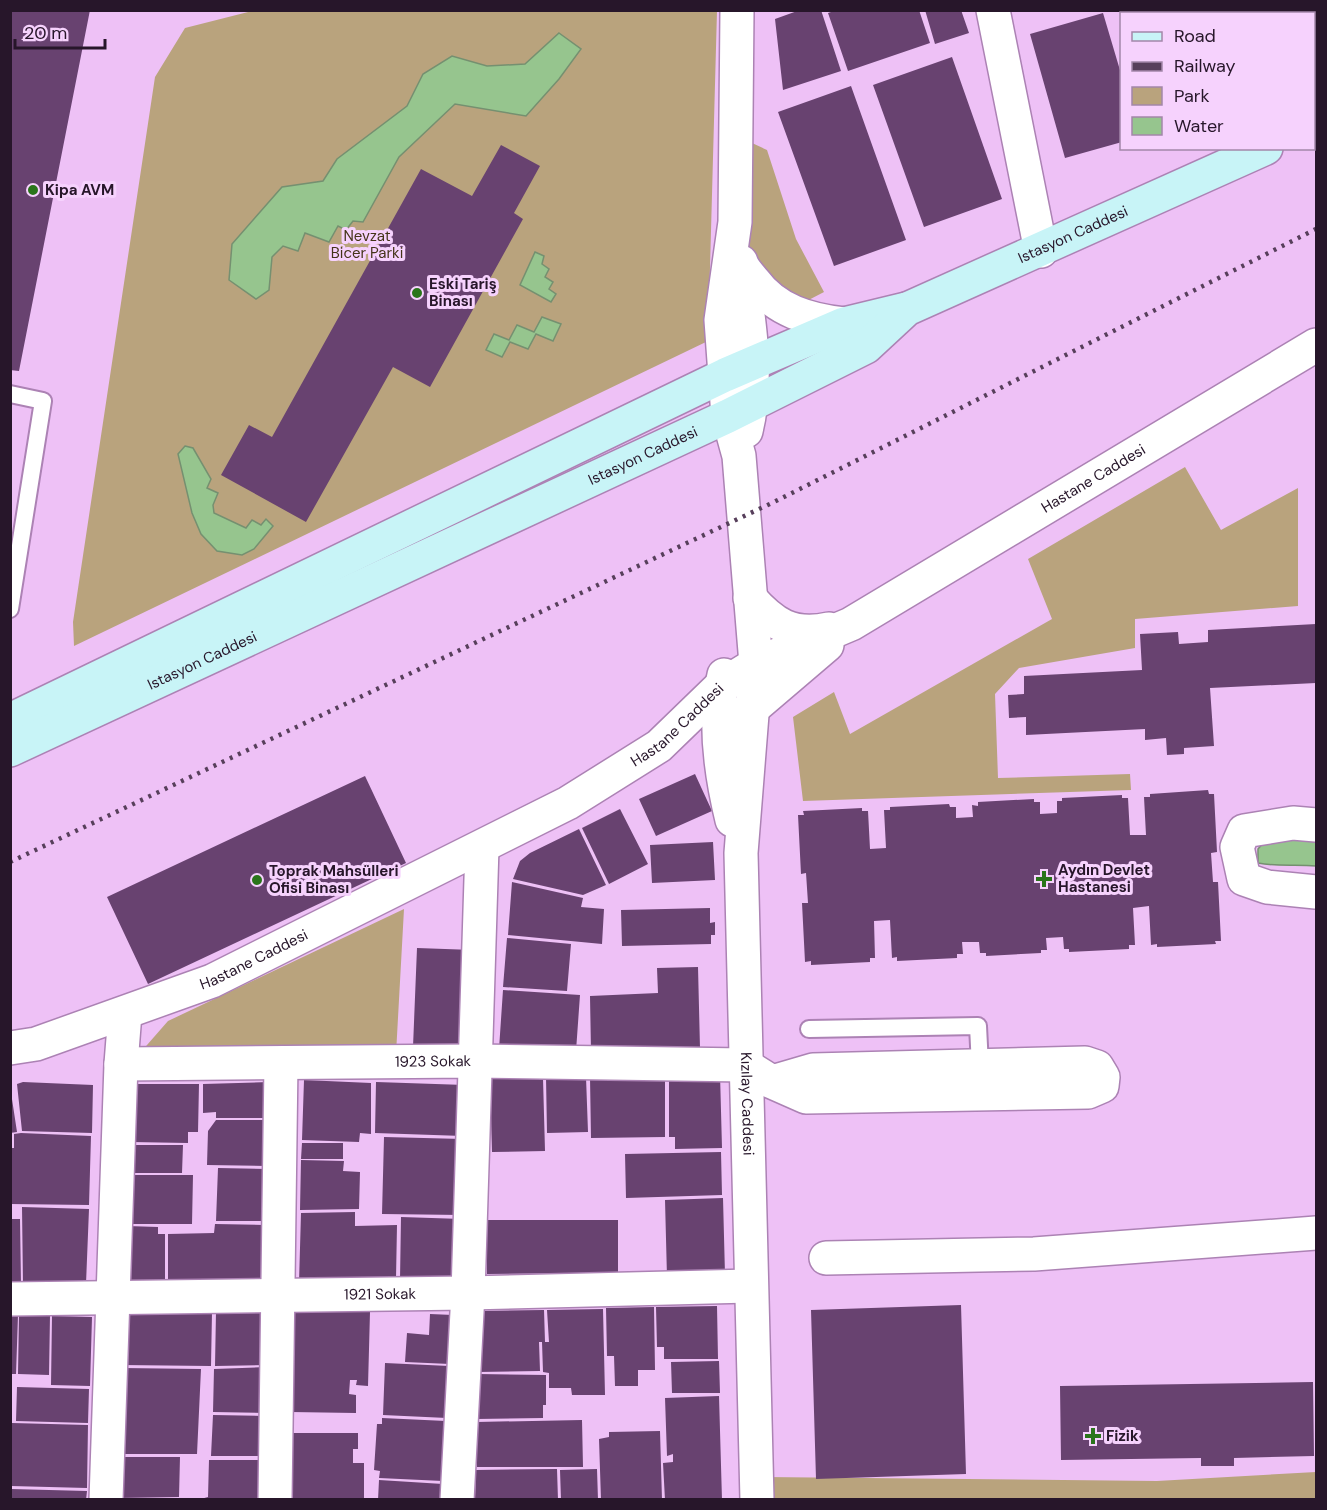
<svg xmlns="http://www.w3.org/2000/svg" width="1327" height="1510" font-family="'DM Sans',sans-serif">
<style>
.green{fill:#b9a37d}
.water{fill:#96c58e;stroke:#759070;stroke-width:1.5}
.building{fill:#684270}
.lines{fill:none;stroke-linecap:round;stroke-linejoin:round}
.service-casing{stroke:#ac82b4;stroke-width:20}
.minor-casing{stroke:#ac82b4;stroke-width:36}
.tertiary-casing{stroke:#ac82b4;stroke-width:36}
.secondary-casing{stroke:#ac82b4;stroke-width:36}
.service{stroke:#fff;stroke-width:16}
.minor{stroke:#fff;stroke-width:33}
.tertiary{stroke:#fff;stroke-width:33}
.secondary{stroke:#c8f4f7;stroke-width:33}
.rail{stroke:#573f5b;stroke-width:4.5;stroke-dasharray:3 6;stroke-linecap:butt}
.poi-dot{fill:#2a751b;stroke:#f6d2fd;stroke-width:2}
.labels{text-anchor:middle;dominant-baseline:central;stroke-width:6;stroke-linejoin:round;paint-order:stroke}
.poi-label{font-size:15px;font-weight:bold;fill:#27162a;stroke:#f6d2fd;text-anchor:start}
.park-label{font-size:15px;fill:#443418;stroke:#f6d2fd}
.street-label{font-size:15px;fill:#27162a;stroke:#f6d2fd}
</style>
<rect width="100%" height="100%" fill="#eec1f6"/>
<!-- green -->
<path class="green" d="M256,10L717,11L708,341L74,646L73,622L155,77L185,28Z
M752,143L767,150L796,239L824,292L797,306L758,279L747,247Z
M1185,467L1221,530L1298,488V606L1135,619V648L1019,668L995,694L998,778L1130,774L1131,790L803,801L793,717L834,692L850,734L1052,619L1028,559Z
M404,909L396,1054L140,1053L168,1021Z
M1316,1472V1499L763,1500V1477L1157,1481Z"/>
<!-- water -->
<path class="water" d="M559,33L581,49L559,79L526,116L455,104L399,157L363,222L353,221L346,230L338,226L329,242L305,233L298,251L283,246L272,257L269,290L256,299L229,280L232,244L282,187L323,181L337,159L407,106L423,74L452,56L487,66L525,64Z
M535,252L544,256L542,264L549,269L545,277L553,282L549,289L556,294L551,302L520,285Z
M542,317L561,324L553,341L536,334L528,349L510,342L502,357L486,350L494,334L509,340L517,325L534,332Z
M185,446L193,448L211,479L207,488L218,493L213,505L214,513L246,528L252,520L261,525L266,519L273,526L254,549L242,555L217,551L201,534L192,513L178,454Z
M1290,837L1316,839V866C1296,864 1279,867 1258,863V849L1264,842Z"/>
<!-- building -->
<path class="building" d="M10,10H90L19,371L10,370Z
M800,10H821L841,71L783,90L775,19Z
M837,10H919L930,43L848,71L828,13Z
M925,10H961L969,33L935,44Z
M1130,10H1221L1222,14H1131Z
M1292,10H1316V53L1314,54V14H1292Z
M1103,13L1122,77V142L1065,158L1030,34Z
M952,57L1002,199L924,227L873,85Z
M851,86L906,240L834,266L778,112Z
M501,145L540,166L514,213L523,219L430,387L393,367L306,522L221,475L249,425L272,437L421,169L472,196Z
M1316,624V683L1210,688L1214,746L1184,748V754L1167,755L1166,738L1145,740V729L1026,735V717L1009,718L1008,695L1024,694V676L1142,670L1140,634L1178,632L1179,644L1208,642V630Z
M695,774L712,811L656,836L639,799Z
M365,776L406,863L148,984L107,897Z
M1208,790L1209,794H1214L1217,852L1211,853L1213,882H1218L1221,941H1215L1216,944L1157,947V944L1151,945L1149,906L1133,908L1135,945H1129V949L1069,952V949H1064L1063,937L1046,938L1047,950H1041V953L986,956V953H980L979,942H962L963,954H957V958L897,961V957L892,958L890,920L874,921L875,958H870V962L811,965V961L805,962L802,903H808L806,873L801,874L798,815H804L803,811L862,808V811H868L870,849L886,848L884,810H890V807L949,804L950,807H956V818L973,817L972,805L978,806V802L1034,799V802H1040V814L1057,813V801H1062V798L1122,795V798H1128L1130,835H1146L1144,797H1150V794Z
M620,809L648,864L609,884L582,828Z
M579,829L606,885L583,895L513,879L520,861L530,853Z
M713,842L715,880L652,883L650,845Z
M512,882L583,898L581,907L604,909L602,944L508,935Z
M710,908V923L715,922V935H711V944L622,946L621,910Z
M507,938L571,944L567,991L503,987Z
M417,948L473,950L469,1050L413,1047Z
M698,967L700,1048L591,1051L590,996L658,993L657,968Z
M503,990L580,995L576,1051L499,1049Z
M720,1074L722,1148L675,1149V1137H669V1076Z
M665,1075V1137L591,1138L590,1077Z
M546,1077H586L588,1132L547,1133Z
M543,1078L545,1151L492,1152L490,1079Z
M304,1080L371,1083V1134L360,1133L359,1142L302,1140Z
M23,1082L93,1085L92,1133L22,1131L17,1084Z
M269,1082L268,1118H216V1112L203,1113V1084Z
M376,1082L465,1085L463,1136L375,1133Z
M132,1084H199L198,1132H188V1143L131,1142Z
M10,1086L17,1132L10,1133Z
M216,1120H268L267,1166L207,1165L208,1131Z
M21,1133L91,1136L89,1205L10,1204V1148H14V1134Z
M384,1137L463,1139L462,1215L382,1214Z
M302,1143H343V1159H301Z
M131,1145H183L182,1173H130Z
M721,1152L722,1195L626,1198L625,1154Z
M301,1160L344,1161L343,1171L360,1172L359,1209L300,1210Z
M218,1168L267,1169L265,1221H216Z
M130,1175H193L192,1224H128Z
M723,1198L725,1275L667,1277L665,1200Z
M22,1207L89,1209L86,1284L23,1285Z
M355,1212V1226L397,1225L396,1279L299,1283L301,1213Z
M401,1217L462,1219L460,1281L400,1280Z
M10,1219H20L21,1285L10,1286Z
M487,1220H618V1273L487,1274Z
M215,1224L264,1225L263,1281L168,1283V1234L214,1233Z
M127,1226L158,1227V1234H165V1283L125,1285Z
M961,1305L966,1474L816,1479L811,1310Z
M717,1306L718,1359H664V1347H657L656,1307Z
M654,1307L655,1370H638V1386H615L614,1356H607L606,1308Z
M603,1309L605,1395H572L571,1388H549V1373L543,1372L542,1342H539L540,1371L477,1372L478,1311L544,1310L545,1342H549L547,1310Z
M268,1310L266,1365L215,1366L216,1312Z
M292,1311L370,1312L368,1386L356,1385L357,1380H350L349,1394L356,1395V1413L291,1412Z
M212,1312L211,1366L122,1365L124,1314Z
M430,1314L453,1315L450,1364L405,1362L407,1333L429,1335Z
M10,1315H18L16,1374H10Z
M19,1315H50L49,1375L18,1374Z
M52,1316L92,1317L90,1386L51,1385Z
M719,1361L720,1393H672L671,1362Z
M385,1363L449,1366L447,1418L383,1415Z
M266,1367L265,1413L213,1412L214,1369Z
M122,1368L201,1369L197,1454H119Z
M477,1374L546,1375V1405H543V1418L476,1419Z
M1313,1382L1314,1456L1234,1458V1466H1201V1458L1061,1460L1060,1386Z
M17,1387L89,1389L88,1423L16,1421Z
M719,1396L722,1500H665L663,1463L673,1462V1454L667,1456L665,1398Z
M213,1415L264,1416L263,1456H211Z
M382,1418L446,1421L443,1481L379,1478L380,1471L374,1470L377,1424H382Z
M582,1420L583,1467H477V1422Z
M12,1423L88,1425L87,1488L11,1486Z
M660,1431L662,1500H601L599,1439L609,1437V1432Z
M293,1433H358V1449H353V1463H364V1500H293Z
M118,1457H180L179,1497L117,1498Z
M209,1460H261L259,1500H197L208,1497Z
M557,1469L558,1500H475L476,1470Z
M597,1469L598,1500H561L560,1470Z
M379,1480L443,1484L442,1500H378Z
M11,1489L87,1491L86,1500H11Z"/>
<g class="lines">
<defs>
<path id="service" d="M10,394L43,401L10,609
M809,1029L978,1026L980,1066"/>
<g id="minor">
<path d="M993,10L1041,251"/>
<path d="M1254,10L1255,14"/>
<path d="M1316,825L1293,823L1244,831L1237,847L1244,879L1267,887L1316,892"/>
<path id="s1" d="M121,1064L475,1061L745,1065L772,1082L806,1097L1088,1092L1102,1086L1103,1077L1097,1067L1085,1063L813,1070L772,1082"/>
<path d="M826,1258L1034,1254L1316,1233"/>
<path id="s2" d="M10,1299L468,1293L750,1286"/>
<path d="M275,1500L281,1063"/>
<path d="M457,1500L468,1293L482,847"/>
</g>
<g id="tertiary">
<path id="s3" d="M737,10L735,222L721,320L728,416L739,456L756,664L741,853L757,1500"/>
<path d="M741,262C743,269 749,275 754,281C776,311 809,320 844,324"/>
<path d="M741,265C749,319 759,377 746,431"/>
<path d="M750,598C773,624 792,637 829,629"/>
<path d="M724,675C713,721 721,775 732,820"/>
<path d="M741,714L752,709L827,645"/>
<path id="s4" d="M10,1048L36,1044L212,981L568,803L659,746L722,685L756,664L851,624L1316,345"/>
<path d="M106,1500L121,1064L125,1013"/>
</g>
<g id="secondary">
<path d="M1314,127L1316,126"/>
<path d="M10,720L725,375L844,324L906,309"/>
<path id="s5" d="M10,750L728,416L866,347L907,309L1266,148"/>
</g>
</defs>
<!-- service casing -->
<use href="#service" class="service-casing"/>
<!-- minor casing -->
<use href="#minor" class="minor-casing"/>
<!-- tertiary casing -->
<use href="#tertiary" class="tertiary-casing"/>
<!-- secondary casing -->
<use href="#secondary" class="secondary-casing"/>
<!-- service -->
<use href="#service" class="service"/>
<!-- minor -->
<use href="#minor" class="minor"/>
<!-- tertiary -->
<use href="#tertiary" class="tertiary"/>
<!-- secondary -->
<use href="#secondary" class="secondary"/>
<!-- rail -->
<path class="rail" d="M10,862L774,502L1316,229"/>
</g>
<!-- markers -->
<g class="poi-dot">
<circle cx="33" cy="190" r="6"/>
<circle cx="417" cy="293" r="6"/>
<path d="M1041 870h6v6h6v6h-6v6h-6v-6h-6v-6h6z"/>
<circle cx="257" cy="880" r="6"/>
<path d="M1090 1427h6v6h6v6h-6v6h-6v-6h-6v-6h6z"/>
</g>
<g class="labels">
<!-- poi labels -->
<g class="poi-label">
<text x="45" y="190">Kipa AVM</text>
<text x="429" y="284">Eski Tariş<tspan x="429" dy="17">Binası</tspan></text>
<text x="1058" y="870">Aydın Devlet<tspan x="1058" dy="17">Hastanesi</tspan></text>
<text x="269" y="871">Toprak Mahsülleri<tspan x="269" dy="17">Ofisi Binası</tspan></text>
<text x="1106" y="1436">Fizik</text>
</g>
<!-- park labels -->
<g class="park-label">
<text x="367" y="236">Nevzat<tspan x="367" dy="17">Bicer Parki</tspan></text>
</g>
<!-- street labels -->
<g class="street-label">
<text stroke="none"><textPath href="#s5" startOffset="1184">Istasyon Caddesi</textPath></text>
<text stroke="none"><textPath href="#s5" startOffset="698">Istasyon Caddesi</textPath></text>
<text stroke="none"><textPath href="#s4" startOffset="1232">Hastane Caddesi</textPath></text>
<text stroke="none"><textPath href="#s5" startOffset="212">Istasyon Caddesi</textPath></text>
<text stroke="none"><textPath href="#s4" startOffset="746">Hastane Caddesi</textPath></text>
<text stroke="none"><textPath href="#s4" startOffset="260">Hastane Caddesi</textPath></text>
<text stroke="none"><textPath href="#s1" startOffset="312">1923 Sokak</textPath></text>
<text stroke="none"><textPath href="#s3" startOffset="1098">Kızılay Caddesi</textPath></text>
<text stroke="none"><textPath href="#s2" startOffset="370">1921 Sokak</textPath></text>
</g>
</g>
<!-- border -->
<rect width="1327" height="1510" fill="none" stroke="#27162a" stroke-width="24"/>
<!-- legend -->
<rect x="1120" y="12" width="195" height="138" fill="#f6d2fd" stroke="#a387a9" stroke-width="1.5"/>
<rect x="1132" y="32" width="30" height="9" fill="#c8f4f7" stroke="#a387a9" stroke-width="1.5"/>
<text x="1174" y="42" font-size="18" fill="#27162a">Road</text>
<rect x="1132" y="62" width="30" height="9" fill="#573f5b" stroke="#a387a9" stroke-width="1.5"/>
<text x="1174" y="72" font-size="18" fill="#27162a">Railway</text>
<rect x="1132" y="87" width="30" height="18" fill="#b9a37d" stroke="#a387a9" stroke-width="1.5"/>
<text x="1174" y="102" font-size="18" fill="#27162a">Park</text>
<rect x="1132" y="117" width="30" height="18" fill="#96c58e" stroke="#a387a9" stroke-width="1.5"/>
<text x="1174" y="132" font-size="18" fill="#27162a">Water</text>
<!-- scale -->
<path d="M15 39v9h90v-9" fill="none" stroke="#27162a" stroke-width="3"/>
<text x="24" y="39" font-size="18" fill="#27162a" stroke="#f6d2fd" stroke-width="4.5" paint-order="stroke">20 m</text>
</svg>
